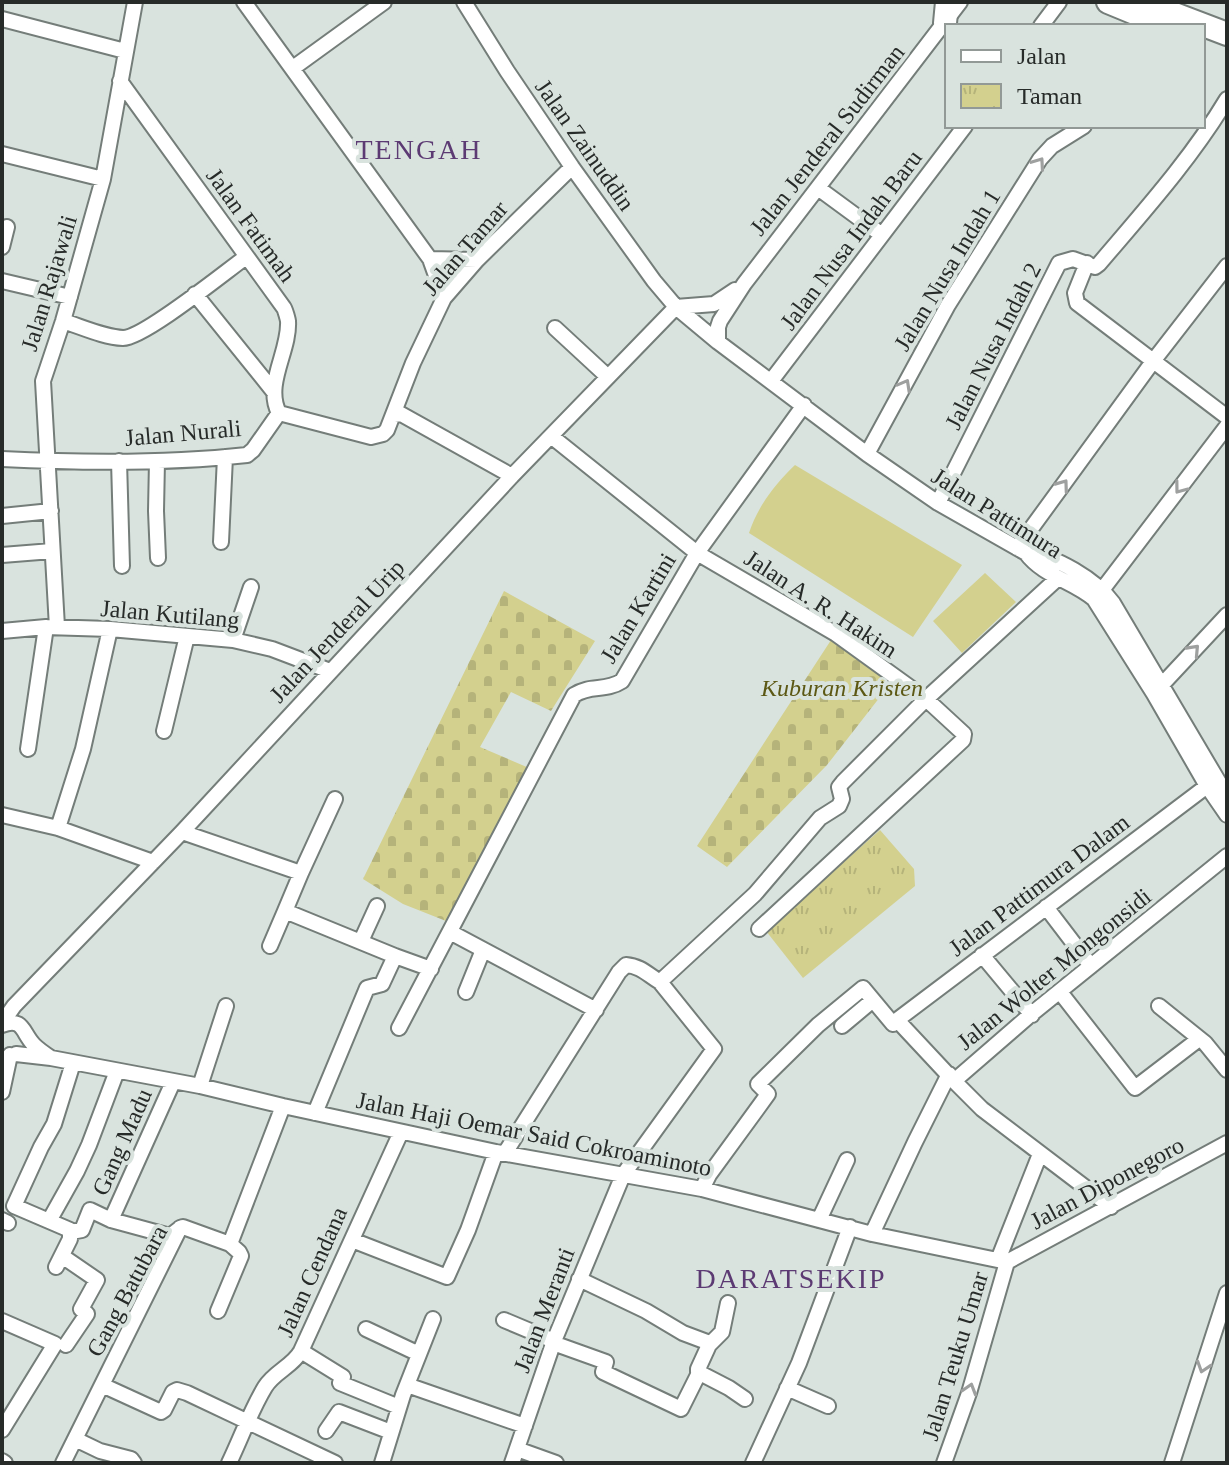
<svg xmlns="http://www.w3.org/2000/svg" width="1229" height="1465" font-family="Georgia,serif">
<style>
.green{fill:#d3d08e}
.cemetery{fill:url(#cemetery-stones)}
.park{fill:url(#park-tufts)}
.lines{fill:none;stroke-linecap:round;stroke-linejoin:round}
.minor-casing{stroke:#747d79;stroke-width:18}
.highway-casing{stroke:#747d79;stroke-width:26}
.minor{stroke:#fff;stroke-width:14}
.highway{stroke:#fff;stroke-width:22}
.oneway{stroke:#9ea09f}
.labels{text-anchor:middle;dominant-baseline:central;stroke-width:8;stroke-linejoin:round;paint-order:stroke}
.street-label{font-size:24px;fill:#272b29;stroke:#d9e3de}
.park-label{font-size:24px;font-style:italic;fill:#5c5814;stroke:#d9e3de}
.quarter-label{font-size:28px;letter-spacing:2px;fill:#5c3a73;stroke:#d9e3de}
</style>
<defs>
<pattern id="cemetery-stones" width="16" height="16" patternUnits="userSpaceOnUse" patternTransform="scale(2)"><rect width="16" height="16" fill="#d3d08e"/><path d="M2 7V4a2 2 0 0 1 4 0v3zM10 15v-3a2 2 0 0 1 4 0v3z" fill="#b5b37a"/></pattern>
<pattern id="park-tufts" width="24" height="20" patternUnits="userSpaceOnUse" patternTransform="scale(2)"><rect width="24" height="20" fill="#d3d08e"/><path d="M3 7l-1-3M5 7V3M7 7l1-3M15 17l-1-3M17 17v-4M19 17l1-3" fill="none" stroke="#b5b37a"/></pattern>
</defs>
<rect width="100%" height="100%" fill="#d9e3de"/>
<!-- green -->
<path class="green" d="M795,465L962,565L913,637L749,533C758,506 775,484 795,465Z
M985,573L1016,602L962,653L933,621Z"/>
<!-- cemetery -->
<path class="cemetery" d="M504,591L595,641L551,711L511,692L480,747L529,768L446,921L403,904L363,879Z
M833,637L894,679L827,765L727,867L697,846Z"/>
<!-- park -->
<path class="park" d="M880,830L914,869L915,886L803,978L766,931Z"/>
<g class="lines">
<defs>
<path id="minor" d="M244,2L430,259L444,298
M464,2L507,71L572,167L654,281L676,307L718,342L867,454L938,503L1026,553C1043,576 1073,581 1094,599L1154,694L1207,786L1227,815
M2,19L125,51
M1041,26L1059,2
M293,68L384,2
M120,81L284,308C285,309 288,320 288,321C290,351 264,384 279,413
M2,154L103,179
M818,188L882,235
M2,247L7,227
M430,259L477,260
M1087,263L1075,293L1077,303L1227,417
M2,281L70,297
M195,294L274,392
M676,307L714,304L735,290
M63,321C82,327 103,337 123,338C144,338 225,272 246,257
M555,328L608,377
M718,342V327L720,321L744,284L960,2
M771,381L965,126
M394,415L401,414L512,476
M551,436L697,553L836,634L926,699L1058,578
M867,454L948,305L1040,159L1052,146L1084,126
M2,459C83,463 166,464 247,455L253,450L279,413L371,437L383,434L387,430L413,363L444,298L477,260L572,167
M119,461L122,566
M157,461L156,511L158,558
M938,503L1059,263L1073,259L1095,267L1099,264C1144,211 1191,159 1227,99
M2,516L51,511
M221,542L225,457
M1017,548L1154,360L1227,266
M1026,553C1055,555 1096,580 1113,603L1227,796
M2,555L52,551
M1099,594L1227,426
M57,627L43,381L63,321L103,179L135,2
M2,631L46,627L110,629L233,640L272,649L330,671
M233,640L251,587
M1157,690L1227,615
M164,731L187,636
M28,749L46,627
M2,815L58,828L153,862
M58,828L83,749L110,629
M182,832L301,873L285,911L395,956
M301,873L335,799
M1046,907L1091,966
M450,932L596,1010
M361,941L377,906
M270,946L285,911
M982,955L1032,1015
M466,992L483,950
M1060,992L1135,1088L1199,1039
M1159,1006L1205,1043L1227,1070
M2,1023L14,1006L182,832L512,476L676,307
M2,1025C24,1017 22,1033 34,1045C39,1050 45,1054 51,1058
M842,1026L873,1000
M399,1028L574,695C591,684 605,692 622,681L697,553L804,405
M16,1054L51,1058L200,1086L283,1106L496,1152L702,1189L872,1234L1007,1262
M954,1081L897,1020L1207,786
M200,1086L226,1006
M2,1092L10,1055
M315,1113L367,988L382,984L395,956L431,969
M505,1153L619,972L626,965C641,966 648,975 660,982L664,978L755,894L820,818L839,806L842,799L839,787L843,782L926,699L964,734L963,740L759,929
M702,1189L709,1175L768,1094L758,1084L818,1025L863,988L893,1024
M1111,1207L982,1109L954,1081L1029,1016L1227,856
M2,1220L8,1223
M111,1220L173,1082
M819,1220L847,1160
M49,1221L77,1171L89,1145L117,1071
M71,1232L82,1230L90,1210L111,1220L170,1236L179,1229
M872,1234L915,1142L949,1074
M352,1240L447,1277L468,1230L496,1152
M62,1256L97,1280L81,1309L87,1314L66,1345
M998,1260L1040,1154
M1007,1262L1227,1143
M56,1267L70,1239V1230L14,1206L41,1147L54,1124L73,1063
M579,1279L646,1311L683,1333L707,1342L709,1345L698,1369V1372L729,1388L745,1399
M218,1311L241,1256L239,1252L230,1244
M504,1320L554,1341
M2,1321L55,1344L2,1430
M366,1329L419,1354
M553,1343L606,1362L603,1372L681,1409L699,1373
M709,1345L722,1332L728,1303
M301,1351L343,1377L340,1383L399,1407
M102,1385L161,1412L164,1410L173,1392L177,1390L187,1393L335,1463
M407,1385L525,1426
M787,1388L828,1406
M326,1431L339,1412L391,1432
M75,1439L100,1451L131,1459L134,1463
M517,1449L556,1463
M2,1461L5,1463
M63,1463L180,1228L183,1227L230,1244L283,1106
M229,1463C241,1438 251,1410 265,1387C274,1372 293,1366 301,1351L401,1132
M382,1463L403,1395L433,1319
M512,1463L554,1341L623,1175L714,1049L660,982
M753,1463L799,1363L850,1227
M944,1463L969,1393L1007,1262
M1172,1463L1227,1293"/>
<path id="highway" d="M1108,2L1159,23
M1143,2L1227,34
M945,23L947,2"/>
</defs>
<!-- minor casing -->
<use href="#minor" class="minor-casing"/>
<!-- highway casing -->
<use href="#highway" class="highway-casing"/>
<!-- minor -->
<use href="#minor" class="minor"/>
<!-- highway -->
<use href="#highway" class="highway"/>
</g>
<!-- one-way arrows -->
<defs><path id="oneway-chevron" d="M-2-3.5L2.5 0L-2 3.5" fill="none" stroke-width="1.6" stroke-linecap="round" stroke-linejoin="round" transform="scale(2)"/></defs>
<g class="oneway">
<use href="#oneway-chevron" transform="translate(1039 163) rotate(-55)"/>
<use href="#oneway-chevron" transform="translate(905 385) rotate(-61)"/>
<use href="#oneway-chevron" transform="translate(1063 485) rotate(-54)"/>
<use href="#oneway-chevron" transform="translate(1180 488) rotate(127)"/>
<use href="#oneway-chevron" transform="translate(1194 650) rotate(-47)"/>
<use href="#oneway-chevron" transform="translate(1203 1367) rotate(108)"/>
<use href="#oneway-chevron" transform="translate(970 1389) rotate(-73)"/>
</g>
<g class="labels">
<!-- street labels -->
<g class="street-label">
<text transform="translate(827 140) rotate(-52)">Jalan Jenderal Sudirman</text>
<text transform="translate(585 145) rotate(55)">Jalan Zainuddin</text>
<text transform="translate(251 225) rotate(54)">Jalan Fatimah</text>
<text transform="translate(851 240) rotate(-53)">Jalan Nusa Indah Baru</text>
<text transform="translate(465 248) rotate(-49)">Jalan Tamar</text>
<text transform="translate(947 270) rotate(-59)">Jalan Nusa Indah 1</text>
<text transform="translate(49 283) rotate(-73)">Jalan Rajawali</text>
<text transform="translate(993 346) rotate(-63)">Jalan Nusa Indah 2</text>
<text transform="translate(183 433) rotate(-5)">Jalan Nurali</text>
<text transform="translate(997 513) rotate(32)">Jalan Pattimura</text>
<text transform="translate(821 604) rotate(33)">Jalan A. R. Hakim</text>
<text transform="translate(638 608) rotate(-59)">Jalan Kartini</text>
<text transform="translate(170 614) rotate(5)">Jalan Kutilang</text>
<text transform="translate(337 631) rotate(-47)">Jalan Jenderal Urip</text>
<text transform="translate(1039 885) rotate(-37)">Jalan Pattimura Dalam</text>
<text transform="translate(1054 969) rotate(-39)">Jalan Wolter Mongonsidi</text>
<text transform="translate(534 1134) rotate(11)">Jalan Haji Oemar Said Cokroaminoto</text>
<text transform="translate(122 1142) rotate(-66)">Gang Madu</text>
<text transform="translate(1107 1183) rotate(-28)">Jalan Diponegoro</text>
<text transform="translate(312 1272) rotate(-66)">Jalan Cendana</text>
<text transform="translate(127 1291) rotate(-62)">Gang Batubara</text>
<text transform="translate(544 1310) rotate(-69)">Jalan Meranti</text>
<text transform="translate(955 1356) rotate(-73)">Jalan Teuku Umar</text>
</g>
<!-- park labels -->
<g class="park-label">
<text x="842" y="688">Kuburan Kristen</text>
</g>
<!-- quarter labels -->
<g class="quarter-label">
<text x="419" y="149">TENGAH</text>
<text x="791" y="1278">DARATSEKIP</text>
</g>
</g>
<!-- border -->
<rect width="1229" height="1465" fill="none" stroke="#272b29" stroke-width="8"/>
<!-- legend -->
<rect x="945" y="24" width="260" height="104" fill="#d9e3de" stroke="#929996" stroke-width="2"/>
<rect x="961" y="50" width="40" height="12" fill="#ffffff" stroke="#929996" stroke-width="2"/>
<text x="1017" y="64" font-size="24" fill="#272b29">Jalan</text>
<rect x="961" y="84" width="40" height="24" fill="url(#park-tufts)" stroke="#929996" stroke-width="2"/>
<text x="1017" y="104" font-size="24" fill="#272b29">Taman</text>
</svg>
